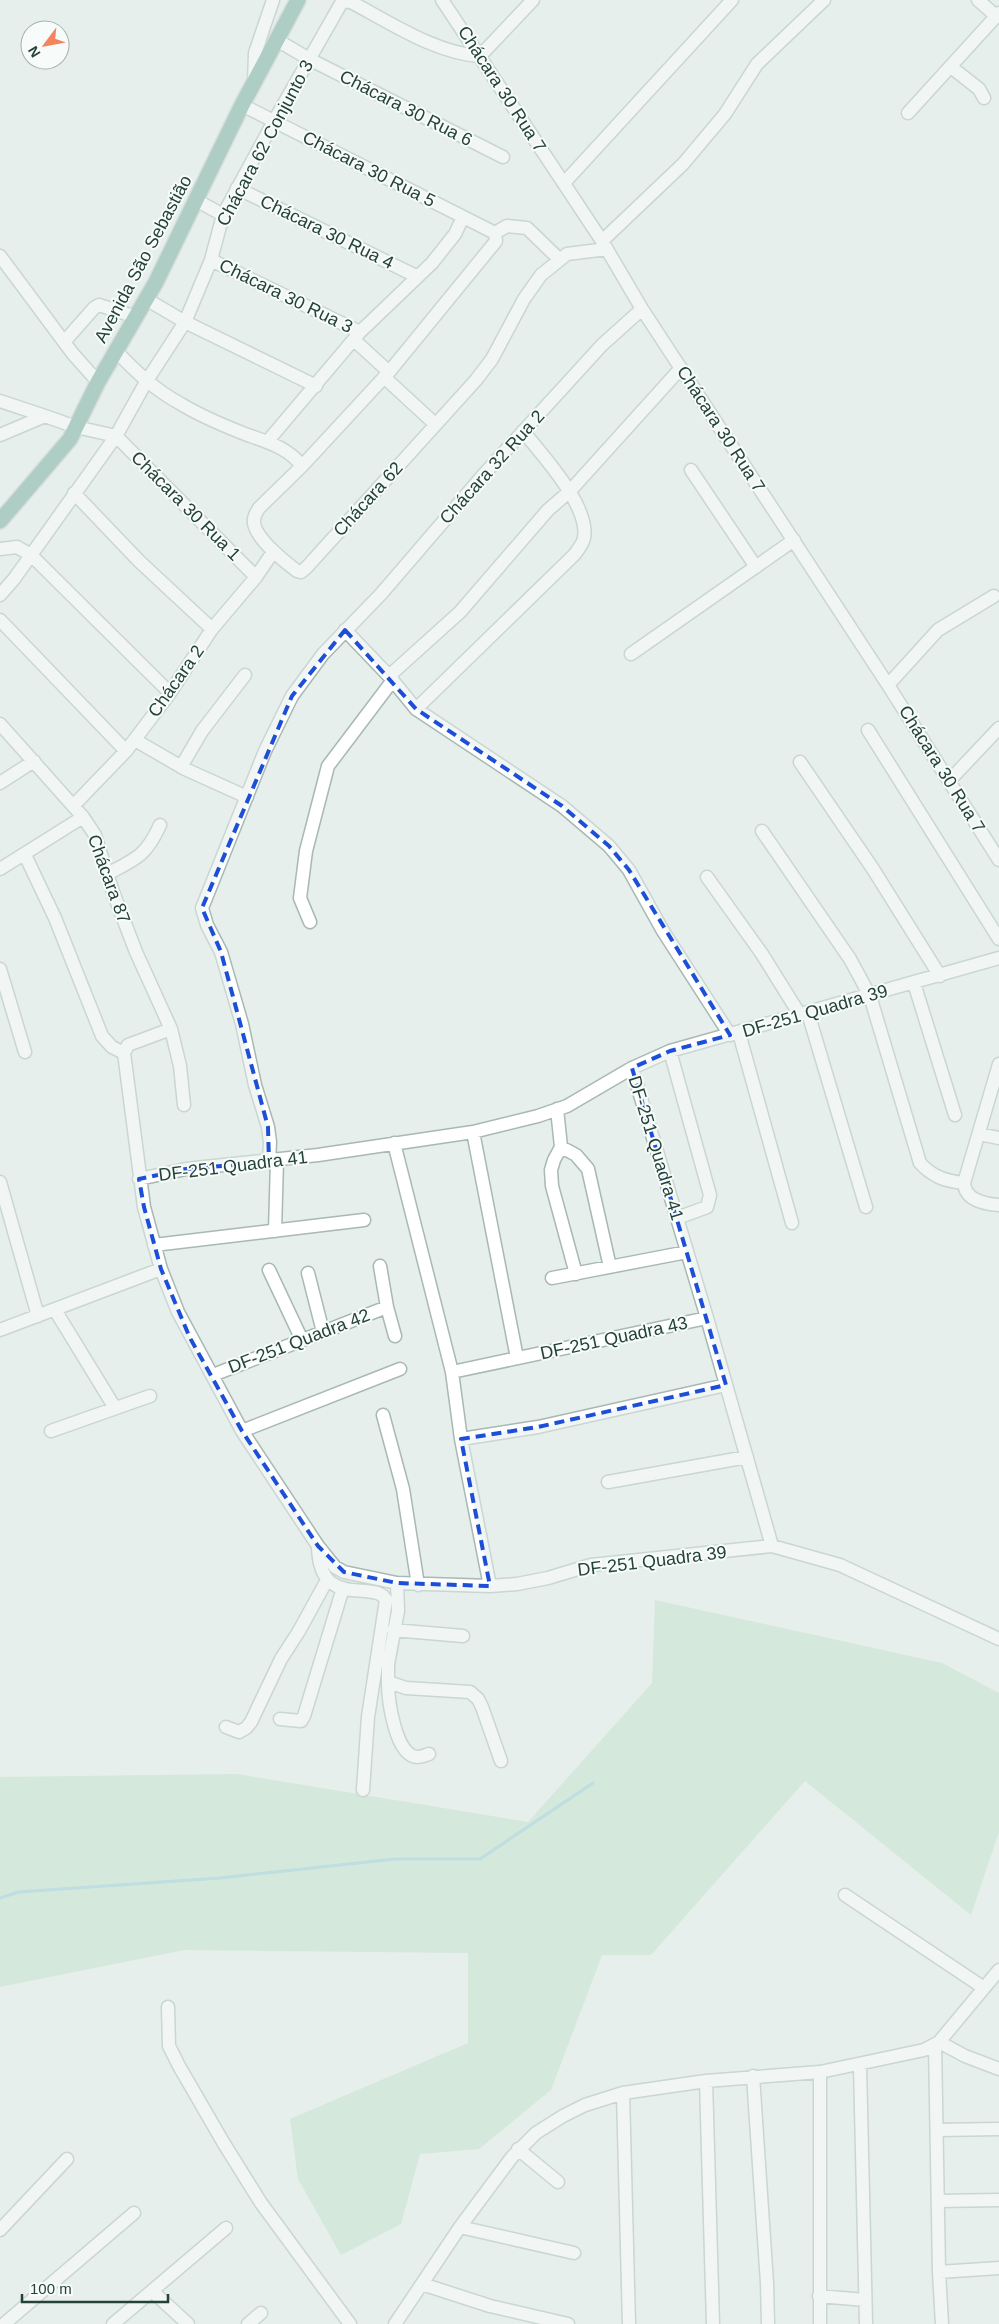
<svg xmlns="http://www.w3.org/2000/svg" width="999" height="2324" font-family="Arial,sans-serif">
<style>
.green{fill:#bfe0c8}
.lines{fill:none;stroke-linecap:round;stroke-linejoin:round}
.stream{stroke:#8ec9d4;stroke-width:3}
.minor-casing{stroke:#a8b8b2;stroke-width:15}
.major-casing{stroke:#c2cac8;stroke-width:18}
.minor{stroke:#fff;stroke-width:12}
.major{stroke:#6aa596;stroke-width:15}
.marked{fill:none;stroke:#1d4ed8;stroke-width:4;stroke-dasharray:10 6;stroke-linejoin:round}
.labels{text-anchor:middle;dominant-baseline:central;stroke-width:4;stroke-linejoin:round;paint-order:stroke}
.street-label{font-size:18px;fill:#24423a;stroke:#f7fbf9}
</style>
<rect width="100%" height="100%" fill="#e6efeb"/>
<!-- green -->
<path class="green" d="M655,1600L942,1663L999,1693V1832L971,1915L805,1781L651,1955H602L551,2090L479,2149L420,2154L401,2224L341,2255L298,2179L290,2119L468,2043V1953L184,1950L0,1987V1777L237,1774L528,1822L652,1683Z"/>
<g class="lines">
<!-- stream -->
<path class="stream" d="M0,1898L18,1892L220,1878L395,1859H480L593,1783"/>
<defs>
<path id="minor" d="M442,0L602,241L642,309L888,685L999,860
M978,0L996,16
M342,1L351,2C391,23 435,53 480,56L533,0
M277,40L309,59L503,157
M951,67L979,89L984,98
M254,83L255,53L273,0
M242,105L495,233
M908,113L999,13
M564,183L732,0
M237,188L416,276
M196,200L223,215
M495,233L496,241L492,246L389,372L302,466L259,508C256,513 253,518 254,523C256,539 285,562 297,571L301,572L306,568L476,380L492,359L524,299L541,275L567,254L607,249
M495,233L507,226L527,228L559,259
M602,241L683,164L725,114L757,64L824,0
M0,256L73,354L98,382
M211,260L360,332
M146,299L185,322L316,386
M354,340L389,372
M64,342L94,308L99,305L136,317
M116,351C136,372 155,390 181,404C199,415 220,424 240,432C262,441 286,445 302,466
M384,377L435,424
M0,401L45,416
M0,435L45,416L76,427L116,436
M116,436L256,577
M267,442L360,332L432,263L455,234L463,217
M691,470L756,567
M74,493L139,561L212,629
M0,549L17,547L31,555L170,693
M0,595L14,579L116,436L146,382L185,322L211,260L223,215L274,121L343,0
M0,620L126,751
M345,630L389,676L416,709L562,806L609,846L629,870L663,931L730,1035
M631,654L794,540
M389,676L460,612L548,510L570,491L681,368
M888,685L938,630L994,596
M416,709L574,555C578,550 583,544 584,538C590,506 542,455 523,431
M0,724L83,817L95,835L113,892L136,952L171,1029L180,1066L184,1105
M868,730L999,939
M135,740L185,769L247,797
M800,762L873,869L940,976
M181,767L202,731L245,675
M949,781L999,728
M0,783L34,761
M73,806L126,751L170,693L212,629L256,577L273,552
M762,831L850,959L870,996L920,1163C933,1177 945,1181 964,1183
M25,855L55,918L102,1036L112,1047L124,1053L128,1045L171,1029
M0,869L83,817
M107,874C136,859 146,856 160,825
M707,877L762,954L800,1015
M310,922L300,898L306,851L328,766L393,680
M0,969L25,1052
M914,983L955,1115
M808,1013L866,1207
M739,1033L792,1223
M670,1051L710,1195L707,1207L677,1218
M124,1053L144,1207L161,1269L178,1312L242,1431L318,1546L335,1567L344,1572L397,1583L490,1586L517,1584L548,1578L591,1565L772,1546L840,1565L999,1639
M999,1064L964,1183C965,1200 984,1204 999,1205
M632,1068L707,1318L772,1546
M557,1109L561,1147L554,1160L551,1170L552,1186L576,1274
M473,1132L517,1358
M979,1134L999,1138
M394,1143L452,1372L461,1439L490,1586
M561,1147L576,1155L588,1169L610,1267
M269,1162L270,1142L268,1127L255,1085L242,1024L221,952L207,925L202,908L265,751L292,696L323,654L381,594L485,473L602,345L642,309
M139,1179L186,1169L318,1155L473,1132L538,1116L567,1106L632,1068L670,1051L999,958
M0,1182L38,1316
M275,1231L277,1161
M154,1245L364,1220
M380,1266L387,1307L395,1336
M269,1270L302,1340
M308,1273L323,1332
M552,1278L687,1252
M55,1310L115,1408
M0,1330L161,1269
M452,1372L707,1318
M213,1375L387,1307
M383,1415L403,1489L418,1585
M51,1431L150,1396
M242,1431L400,1369
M461,1439L538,1427L726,1385
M608,1482L747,1457
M318,1546C319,1612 375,1578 386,1600L368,1717L363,1790
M397,1583L398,1611L388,1664V1682L406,1688L470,1692L478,1699L482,1707L501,1761
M393,1630L463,1636
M388,1682C388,1699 395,1757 418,1757C421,1757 426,1755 429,1754
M280,1719L301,1721L304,1716L343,1588
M226,1727L239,1732L246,1728L251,1722L281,1659L299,1631L327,1580
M845,1895L984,1988
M168,2007L169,2046L179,2066L223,2142L261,2203L350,2324
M939,2042L965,2056L999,2069
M935,2045L939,2272L942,2324
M860,2065L866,2324
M820,2072V2324
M753,2076L767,2283L768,2324
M706,2081L713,2324
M623,2093L629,2324
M937,2130L999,2129
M518,2149L558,2182
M938,2201L999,2200
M460,2227L574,2253
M0,2230L67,2159
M939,2272L999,2268
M422,2284L490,2306L568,2324
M152,2291L188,2324
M819,2296L865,2300
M4,2324L134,2213
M113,2324L226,2228
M248,2324L261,2313
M395,2324L460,2227L512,2157L536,2133L563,2116L585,2105L623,2093L706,2081L820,2072L924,2050L939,2042L999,1970"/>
<path id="major" d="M0,521L70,439L98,382L156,282L242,105L298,0"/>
</defs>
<!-- minor casing -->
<use href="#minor" class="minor-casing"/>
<!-- major casing -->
<use href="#major" class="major-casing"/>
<!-- minor -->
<use href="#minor" class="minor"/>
<!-- major -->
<use href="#major" class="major"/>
</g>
<!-- marked area -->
<path d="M0 0H999V2324H0ZM345,630L416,709L562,806L609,846L629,870L730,1035L670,1051L632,1068L726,1385L538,1427L461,1439L490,1586L397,1583L344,1572L318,1546L242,1431L190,1338L161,1269L144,1207L139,1179L186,1169L269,1162L268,1127L221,952L202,908L292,696Z" fill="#e6efeb" fill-opacity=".55" fill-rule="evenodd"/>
<path class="marked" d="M345,630L416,709L562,806L609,846L629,870L730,1035L670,1051L632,1068L726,1385L538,1427L461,1439L490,1586L397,1583L344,1572L318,1546L242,1431L190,1338L161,1269L144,1207L139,1179L186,1169L269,1162L268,1127L221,952L202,908L292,696Z"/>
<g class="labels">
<!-- street labels -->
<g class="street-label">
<text transform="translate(502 89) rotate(57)">Chácara 30 Rua 7</text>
<text transform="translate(406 108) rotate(27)">Chácara 30 Rua 6</text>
<text transform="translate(265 143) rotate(-62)">Chácara 62 Conjunto 3</text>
<text transform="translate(369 169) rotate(27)">Chácara 30 Rua 5</text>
<text transform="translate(327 232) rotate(26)">Chácara 30 Rua 4</text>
<text transform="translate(143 259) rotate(-62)">Avenida São Sebastião</text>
<text transform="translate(286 296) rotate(26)">Chácara 30 Rua 3</text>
<text transform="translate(721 429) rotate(57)">Chácara 30 Rua 7</text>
<text transform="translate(492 467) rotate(-48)">Chácara 32 Rua 2</text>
<text transform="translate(368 499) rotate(-48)">Chácara 62</text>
<text transform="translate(186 506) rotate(45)">Chácara 30 Rua 1</text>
<text transform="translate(176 681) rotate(-55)">Chácara 2</text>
<text transform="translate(942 769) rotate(58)">Chácara 30 Rua 7</text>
<text transform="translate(109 879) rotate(70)">Chácara 87</text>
<text transform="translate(815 1011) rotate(-16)">DF-251 Quadra 39</text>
<text transform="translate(656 1148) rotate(73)">DF-251 Quadra 41</text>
<text transform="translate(233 1166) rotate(-7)">DF-251 Quadra 41</text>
<text transform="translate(614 1338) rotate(-12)">DF-251 Quadra 43</text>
<text transform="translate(299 1341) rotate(-21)">DF-251 Quadra 42</text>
<text transform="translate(652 1561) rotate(-7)">DF-251 Quadra 39</text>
</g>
</g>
<!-- north arrow -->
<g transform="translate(45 45) rotate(238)"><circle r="24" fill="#f7fbf9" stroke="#a3b1ad"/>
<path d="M0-4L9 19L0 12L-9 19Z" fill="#f4845f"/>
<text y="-8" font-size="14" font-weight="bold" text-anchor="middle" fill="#24423a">N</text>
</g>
<!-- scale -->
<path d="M22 2294v8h146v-8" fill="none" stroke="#24423a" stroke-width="2.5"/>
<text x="30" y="2294" font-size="15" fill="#24423a" stroke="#f7fbf9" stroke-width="4" paint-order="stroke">100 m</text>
</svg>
